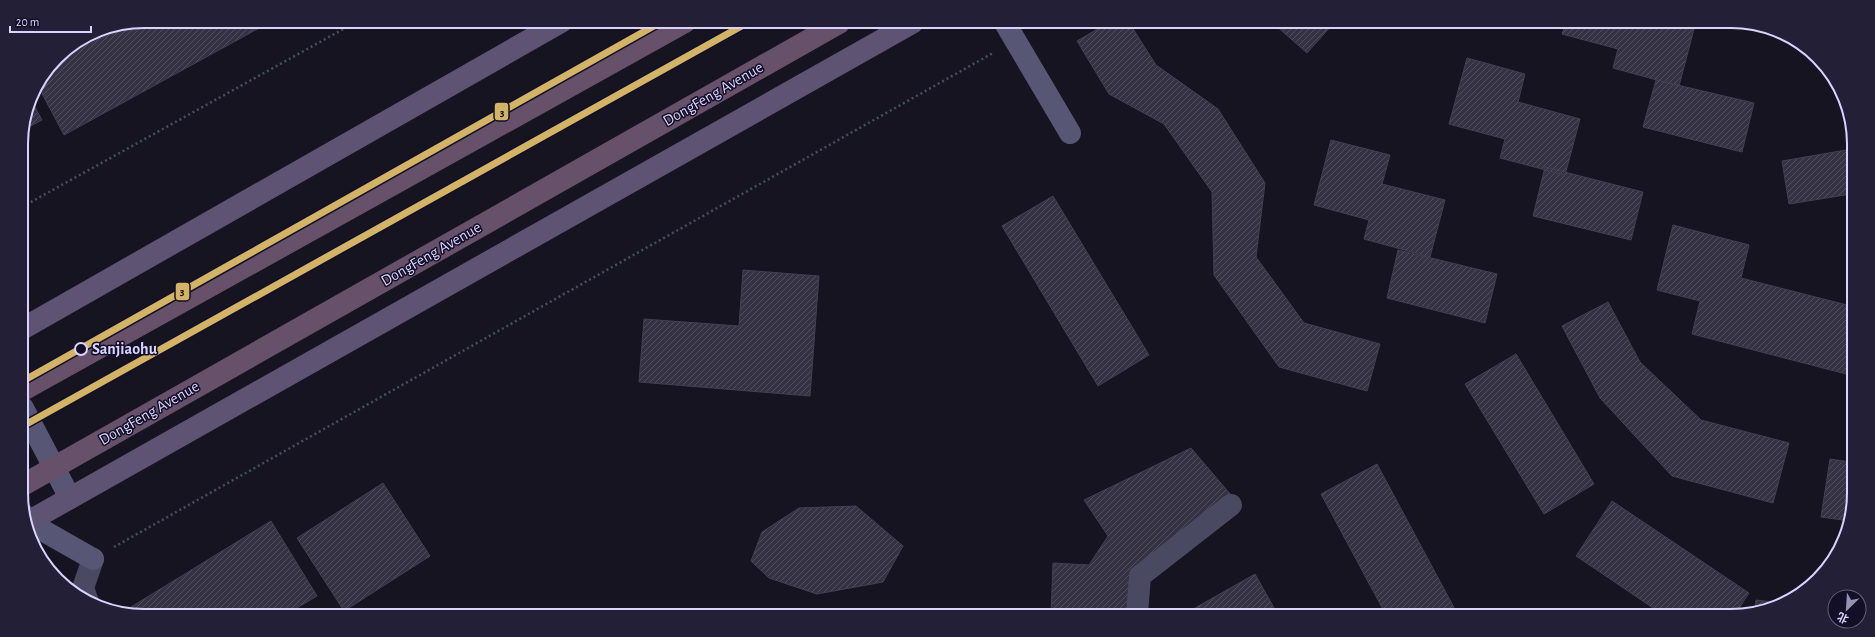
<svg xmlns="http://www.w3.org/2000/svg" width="1875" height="637" font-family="'Alegreya Sans','Noto Sans SC',sans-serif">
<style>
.building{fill:url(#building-hatch);stroke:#433f54}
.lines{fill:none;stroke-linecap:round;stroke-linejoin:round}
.path{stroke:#44505f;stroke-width:2.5;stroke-dasharray:2 3;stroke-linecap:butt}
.street{stroke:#4a4962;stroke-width:22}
.secondary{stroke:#575674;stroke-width:22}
.primary{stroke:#5e5373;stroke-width:22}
.highway{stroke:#67516a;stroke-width:22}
.highway-bridge{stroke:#67516a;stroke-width:22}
.metro-1-casing{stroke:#130f26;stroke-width:10}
.metro-1{stroke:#d3b466;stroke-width:7}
.stop-dot{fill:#130f26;stroke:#d9d4ff;stroke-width:2}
.labels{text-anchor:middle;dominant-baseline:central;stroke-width:3;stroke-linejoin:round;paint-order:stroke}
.street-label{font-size:16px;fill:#d9d4ff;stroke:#130f26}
.stop-label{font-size:16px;font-weight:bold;fill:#d9d4ff;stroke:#130f26;text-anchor:start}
.rim{fill:none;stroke:#d9d4ff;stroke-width:2}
.line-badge{stroke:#130f26;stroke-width:1.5}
.pale-badge-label{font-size:11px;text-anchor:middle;font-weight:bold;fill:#111}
</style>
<defs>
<pattern id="building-hatch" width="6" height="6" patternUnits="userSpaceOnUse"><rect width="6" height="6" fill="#343243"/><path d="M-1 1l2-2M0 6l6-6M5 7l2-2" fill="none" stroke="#514f5f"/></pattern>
</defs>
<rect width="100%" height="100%" fill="#161421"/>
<!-- building -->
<path class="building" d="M144,21H272L64,135L38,86L57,57L97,30Z
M1106,24H1130L1156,65L1218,109L1265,183L1256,257L1304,323L1380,344L1367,391L1279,367L1214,275L1212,192L1164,124L1109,94L1077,41Z
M1274,24H1333L1307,53Z
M1565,25H1678L1694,29L1679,86L1613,68L1618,49L1562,34Z
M1467,58L1525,74L1518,102L1580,119L1565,175L1500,158L1505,139L1449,124Z
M1656,80L1754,103L1742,152L1643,127Z
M30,98L42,120L23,130Z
M1331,140L1390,155L1382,184L1445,200L1430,257L1364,239L1369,220L1314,205Z
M1852,149L1851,194L1789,204L1782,161Z
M1545,167L1643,192L1631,240L1533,216Z
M1053,196L1149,355L1098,386L1002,226Z
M1673,225L1749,245L1741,278L1851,306L1850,375L1692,334L1700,301L1657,290Z
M1398,250L1497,274L1485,323L1387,298Z
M743,270L819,276L810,396L639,382L644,319L739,326Z
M1608,302L1640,362L1701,420L1789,443L1773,503L1672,476L1600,398L1562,326Z
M1516,354L1594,484L1544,514L1465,384Z
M1191,448L1231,495L1130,571L1128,614H1051L1053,563L1089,565L1108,536L1084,500Z
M1830,459L1850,462V521L1821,517Z
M1377,464L1458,615H1386L1321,494Z
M383,483L430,556L344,611L297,538Z
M1612,501L1749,593L1734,616H1665L1576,556Z
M856,506L903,546L883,582L817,594L769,578L751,561L762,532L799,508Z
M271,521L317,596L290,612H134L131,607Z
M1255,574L1278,615L1198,614L1195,608Z
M1756,600L1782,603L1771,609L1755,613Z"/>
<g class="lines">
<!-- path -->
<path class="path" d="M22,207L356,22
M114,547L993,53"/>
<!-- street -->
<path class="street" d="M88,602L83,588L93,559
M1137,614L1140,576L1231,505"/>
<!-- secondary -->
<path class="secondary" d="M1005,23L1070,133
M23,408L70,498
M23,514L28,522L93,559"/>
<!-- primary -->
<path class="primary" d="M22,329L561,22
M26,523L912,23"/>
<!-- highway -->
<path class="highway" d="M23,390L685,22"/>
<!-- highway-bridge -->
<path class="highway-bridge" d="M23,485L839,23"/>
<defs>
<path id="metro-1" d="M23,381L661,22
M23,426L747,23"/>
</defs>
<!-- metro-1 casing -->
<use href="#metro-1" class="metro-1-casing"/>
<!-- metro-1 -->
<use href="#metro-1" class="metro-1"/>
</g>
<!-- markers -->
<circle class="stop-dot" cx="81" cy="349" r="6"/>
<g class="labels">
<!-- street labels -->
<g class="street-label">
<text transform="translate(713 94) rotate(-30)">DongFeng Avenue</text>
<text transform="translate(431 254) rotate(-30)">DongFeng Avenue</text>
<text transform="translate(149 413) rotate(-30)">DongFeng Avenue</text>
</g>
<!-- stop labels -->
<g class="stop-label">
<text x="92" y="349">Sanjiaohu</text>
</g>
</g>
<!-- crop -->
<path d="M0 0H1875V637H0ZM144 28H1731A116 116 0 0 1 1847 144V493A116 116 0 0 1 1731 609H144A116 116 0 0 1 28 493V144A116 116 0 0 1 144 28Z" fill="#231f37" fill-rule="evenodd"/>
<path class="rim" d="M144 28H1731A116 116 0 0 1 1847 144V493A116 116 0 0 1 1731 609H144A116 116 0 0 1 28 493V144A116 116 0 0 1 144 28Z"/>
<g class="line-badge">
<rect x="494" y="102" width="15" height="19" rx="4" fill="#d3b466"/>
<rect x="175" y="282" width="15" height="19" rx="4" fill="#d3b466"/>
</g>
<g class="pale-badge-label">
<text x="502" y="116">3</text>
<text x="182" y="295">3</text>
</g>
<!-- north arrow -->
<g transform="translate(1847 609) rotate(205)"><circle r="19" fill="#130f26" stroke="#625e7d"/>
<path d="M0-3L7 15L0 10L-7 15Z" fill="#9591b1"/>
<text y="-6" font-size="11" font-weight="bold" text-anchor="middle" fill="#d9d4ff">北</text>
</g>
<!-- scale -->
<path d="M10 26v6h81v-6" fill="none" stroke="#d9d4ff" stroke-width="2"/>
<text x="16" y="26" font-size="12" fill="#d9d4ff" stroke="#130f26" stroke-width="3" paint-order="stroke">20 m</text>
</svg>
